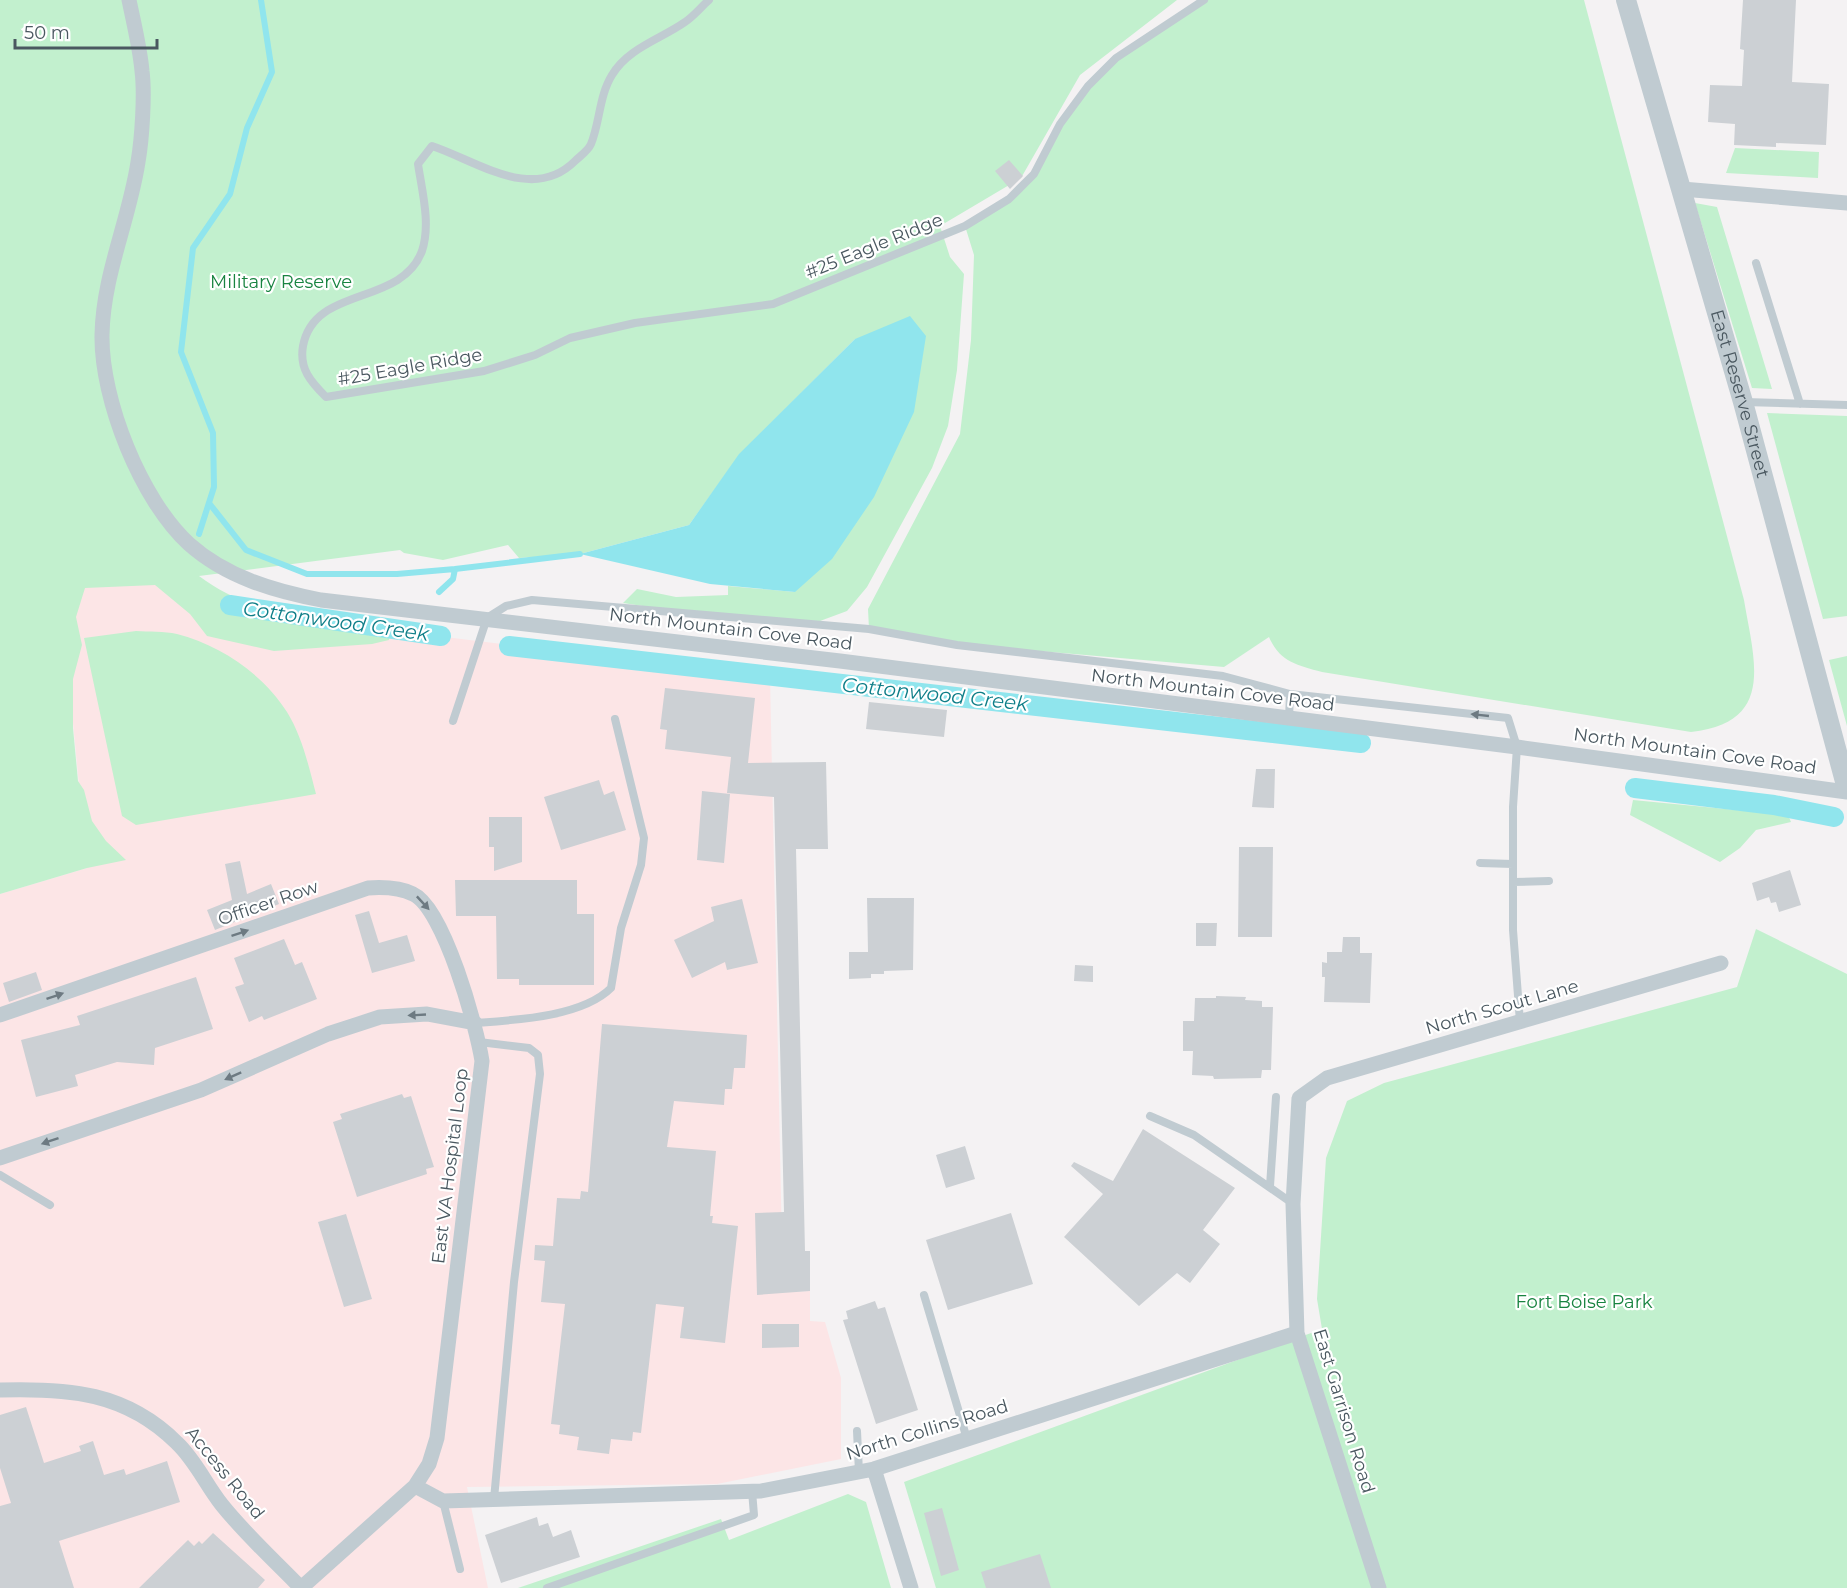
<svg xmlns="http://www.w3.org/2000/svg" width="1847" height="1588" font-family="Montserrat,sans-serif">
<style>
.medical{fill:#fce5e6}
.green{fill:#c2f0ce}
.water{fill:#90e5ed}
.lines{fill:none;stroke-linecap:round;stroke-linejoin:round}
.stream{stroke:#90e5ed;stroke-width:6}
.canal{stroke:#90e5ed;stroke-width:20}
.building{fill:#ccd0d4}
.service{stroke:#c0cbd1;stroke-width:8}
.minor{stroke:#c0cbd1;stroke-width:15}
.tertiary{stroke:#c0cbd1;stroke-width:20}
.oneway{fill:#6d7a82}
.labels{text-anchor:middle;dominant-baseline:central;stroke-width:4.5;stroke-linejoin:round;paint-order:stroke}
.street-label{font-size:18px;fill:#4a5860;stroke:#fff}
.park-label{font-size:18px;fill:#188340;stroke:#fff}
.water-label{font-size:20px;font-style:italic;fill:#0e7e88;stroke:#fff}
</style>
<rect width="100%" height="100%" fill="#f4f2f3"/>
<!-- medical -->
<path class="medical" d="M171,579L226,610L770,677L783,1292L810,1291V1321L825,1322L841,1378V1459L717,1484L467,1487L488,1588H0V894L87,868L64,629L83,586Z"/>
<!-- green -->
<path class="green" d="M0,0H1177L1080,75L1021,178L940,226L950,257L964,274L957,370L948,426L932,468L867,587L847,611L820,621L729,619L623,603L637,589L676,597L728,595V586L795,592L855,339L740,454L689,525L580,554L519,558L508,545L443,560L404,553L400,550L199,576C254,618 324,620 390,629L389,640L372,644L274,651L207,636L190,614L155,585L85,588L76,617L82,645L73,679V728L78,781L84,790L92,821L106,841L126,860L87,868L0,894Z
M1204,0H1584L1744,600C1754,660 1776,723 1691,732L1322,672C1297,665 1280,662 1269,637L1224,667L957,644L869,629L868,609L960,434L971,340L974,255L965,226L1009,199L1034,174L1060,124L1116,58Z
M1735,148L1819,152L1818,178L1726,173Z
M1695,203L1717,207L1772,389L1752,388Z
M1767,413L1847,416V616L1823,619Z
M136,631C149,632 164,631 177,634C220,645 263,674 287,712C302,736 309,767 316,794L136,825L122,816L84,638Z
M1847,656V726L1829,660Z
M1633,800L1788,815L1791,822L1756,830L1740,848L1720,862L1630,815Z
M1756,929L1847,974V1588H936L904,1482L1322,1329L1317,1299L1326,1158L1347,1101L1384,1083L1737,987Z
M848,1494L866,1502L891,1588H518L721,1519L729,1540Z"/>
<!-- water -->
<path class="water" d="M910,316L926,336L914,412L874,497L832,559L795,592L710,584L580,554L689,525L739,454L855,339Z"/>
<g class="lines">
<!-- stream -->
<path class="stream" d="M209,503L246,550L307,574H397L455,569
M199,534L214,487L213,433L181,352L193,248L230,194L247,128L272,72L261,0
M439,592L453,579L455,569L580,554"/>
<!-- canal -->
<path class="canal" d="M230,605L441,636
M509,646L1361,743
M1635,788L1774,805L1834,817"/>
</g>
<!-- building -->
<path class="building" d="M1743,0H1796L1792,82L1829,84L1826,145L1776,143V147L1734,145L1735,124L1708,122L1710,85L1742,86L1744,50L1740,49Z
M1009,160L1023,176L1010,189L995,171Z
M665,688L755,698L748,763L826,762L828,849H796L805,1251H810V1291L757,1295L755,1213L784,1212L774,797L727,793L731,757L665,749L667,730L660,729Z
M869,702L947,710L944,737L866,729Z
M1256,769H1275L1274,808L1252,807Z
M599,780L604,795L614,791L626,830L561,850L544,797Z
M702,791L730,794L724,863L697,860Z
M489,817H522V862L494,871V847H489Z
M1239,847H1273L1272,937H1238Z
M240,861L247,894L271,884L279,904L215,930L207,910L232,900L225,864Z
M1790,870L1801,905L1779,912L1776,902L1771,903L1769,897L1757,901L1752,883Z
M455,880H577V914H594V985H519V979H497L496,916H456Z
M867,898H914L913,970L884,971V974H871V978L849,979V952H868Z
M742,899L758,963L727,970L725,962L692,978L674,940L714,921L711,907Z
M369,911L379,943L407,935L415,961L372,973L355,915Z
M1196,923H1217L1216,946H1196Z
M1343,937H1360V953H1372L1370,1003L1324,1002L1325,977H1322V962L1327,963V952H1342Z
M284,939L295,965L302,962L317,999L264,1020L262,1016L249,1022L235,987L244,984L234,958Z
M1075,965L1093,966V982L1074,981Z
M36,972L42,990L9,1002L3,983Z
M196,977L213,1029L155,1048L154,1065L117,1062L75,1075L78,1086L36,1097L21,1040L80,1025L77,1016Z
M1216,996L1246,997L1245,1000L1262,1001V1007H1273L1271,1070H1262L1261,1078L1214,1079L1213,1076L1192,1075L1193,1051H1183V1021H1194L1195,998H1216Z
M602,1024L747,1035L745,1068H734L732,1089H725L724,1105L674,1101L667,1147L716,1151L710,1216H713L712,1223L738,1226L725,1343L680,1338L684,1307L656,1304L641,1433L633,1432L632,1441L611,1439L609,1454L577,1450L579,1437L559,1434L560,1425L551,1424L565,1304L541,1302L545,1261L534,1260L535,1245L553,1246L557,1198L580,1199L581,1191L588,1192Z
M402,1094L404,1098L411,1096L434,1167L426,1169L427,1174L357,1197L333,1122L342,1119L340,1114Z
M1143,1129L1235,1188L1203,1230L1220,1244L1190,1283L1177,1273L1139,1306L1064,1237L1103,1194L1071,1166L1074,1162L1113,1181Z
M965,1146L975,1179L946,1188L936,1155Z
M1011,1213L1033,1284L948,1310L926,1240Z
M346,1214L372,1299L344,1307L318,1222Z
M875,1301L878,1309L885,1307L918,1410L876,1424L843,1320L848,1319L846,1311Z
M762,1324H799V1347L762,1348Z
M26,1407L44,1463L81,1451L79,1446L93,1441L104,1475L124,1469L126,1475L167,1461L180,1502L59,1541L74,1588H0V1506L11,1503L0,1468V1415Z
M942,1508L959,1570L941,1576L924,1513Z
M537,1517L539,1526L548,1523L553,1537L571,1530L580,1557L501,1583L485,1535Z
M213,1533L265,1580L258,1588H139L188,1540L194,1546L199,1541L202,1544Z
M1040,1554L1051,1588H986L981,1572Z"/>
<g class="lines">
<!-- service -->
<path class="service" d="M709,0C701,7 694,16 685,22C661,39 628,48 612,75C599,96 600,122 591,144C588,151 580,156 575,161C533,203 477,161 432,146L418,164C422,191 431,224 422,251C401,307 314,285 303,346C299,369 311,382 326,397L484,371L535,355L570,338L635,323L773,304L965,226L1009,199L1034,174L1060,124L1088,86L1116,58L1204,0
M1756,263L1800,404
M1744,402L1847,405
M1289,718L1290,694
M453,721L487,618L506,606L532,600L869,629L957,645L1223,676L1290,694L1508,718L1517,747L1513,807V930L1520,1022
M1480,863L1513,864
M1513,882L1549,881
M475,1023C515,1020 582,1017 611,988L621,928L641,865L644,838L615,719
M479,1042L529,1048L538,1055L540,1074L514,1282L494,1499
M1150,1116L1194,1135L1292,1203
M0,1175L50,1205
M1270,1186L1276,1097
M924,1295L967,1439
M857,1431L859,1472
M443,1501L460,1569
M547,1588L754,1515L752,1491"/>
<!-- minor -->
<path class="minor" d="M129,0C134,24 140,48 142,71C145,94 142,139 138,162C129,221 103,275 102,335C101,400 141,500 189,544C226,577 274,591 321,600L840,661L1517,747L1847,792
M1682,189L1847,203
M0,1015L368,888C383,887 399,887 413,894C444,908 477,1028 482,1061L437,1438L429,1464L415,1486L301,1588
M0,1158L201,1090L328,1034L380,1017L427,1014L475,1023
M0,1390C68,1388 126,1392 177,1443C196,1461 206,1485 222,1505C246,1535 275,1561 301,1588
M874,1469L911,1588
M415,1486L443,1501L761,1491L874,1469L1297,1333
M1379,1588L1297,1333L1293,1204L1299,1098L1327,1078L1721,963"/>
<!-- tertiary -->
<path class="tertiary" id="s1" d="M1626,0L1743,402L1847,789"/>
</g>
<!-- one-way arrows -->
<defs><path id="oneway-solid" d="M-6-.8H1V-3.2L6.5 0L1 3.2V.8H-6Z" transform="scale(1.5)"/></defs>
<g class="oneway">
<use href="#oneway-solid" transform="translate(1480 715) rotate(-174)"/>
<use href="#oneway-solid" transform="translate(423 903) rotate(47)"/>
<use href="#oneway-solid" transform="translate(240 933) rotate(-19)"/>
<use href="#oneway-solid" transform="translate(55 996) rotate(-19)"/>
<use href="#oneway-solid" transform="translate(417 1015) rotate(177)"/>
<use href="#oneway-solid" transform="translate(233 1076) rotate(156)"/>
<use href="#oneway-solid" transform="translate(50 1141) rotate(161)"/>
</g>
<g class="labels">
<!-- street labels -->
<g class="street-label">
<text transform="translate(874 246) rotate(-22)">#25 Eagle Ridge</text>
<text transform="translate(410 367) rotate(-10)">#25 Eagle Ridge</text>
<text stroke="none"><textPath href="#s1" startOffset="410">East Reserve Street</textPath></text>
<text transform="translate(731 629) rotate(7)">North Mountain Cove Road</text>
<text transform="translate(1213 690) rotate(7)">North Mountain Cove Road</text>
<text transform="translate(1695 751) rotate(8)">North Mountain Cove Road</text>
<text transform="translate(268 903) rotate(-19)">Officer Row</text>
<text transform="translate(1502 1007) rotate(-16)">North Scout Lane</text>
<text transform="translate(450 1166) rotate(-83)">East VA Hospital Loop</text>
<text transform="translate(1344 1411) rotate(73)">East Garrison Road</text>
<text transform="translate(927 1430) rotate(-17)">North Collins Road</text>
<text transform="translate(225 1473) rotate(51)">Access Road</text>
</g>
<!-- park labels -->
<g class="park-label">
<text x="281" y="282">Military Reserve</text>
<text x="1584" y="1302">Fort Boise Park</text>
</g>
<!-- water labels -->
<g class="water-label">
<text transform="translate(336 621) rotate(8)">Cottonwood Creek</text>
<text transform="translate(935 694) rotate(6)">Cottonwood Creek</text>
</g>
</g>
<!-- scale -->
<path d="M15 39v9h142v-9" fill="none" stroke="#4a5860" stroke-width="3"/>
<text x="24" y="39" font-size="18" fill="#4a5860" stroke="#ffffff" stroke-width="4.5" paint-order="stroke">50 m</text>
</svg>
